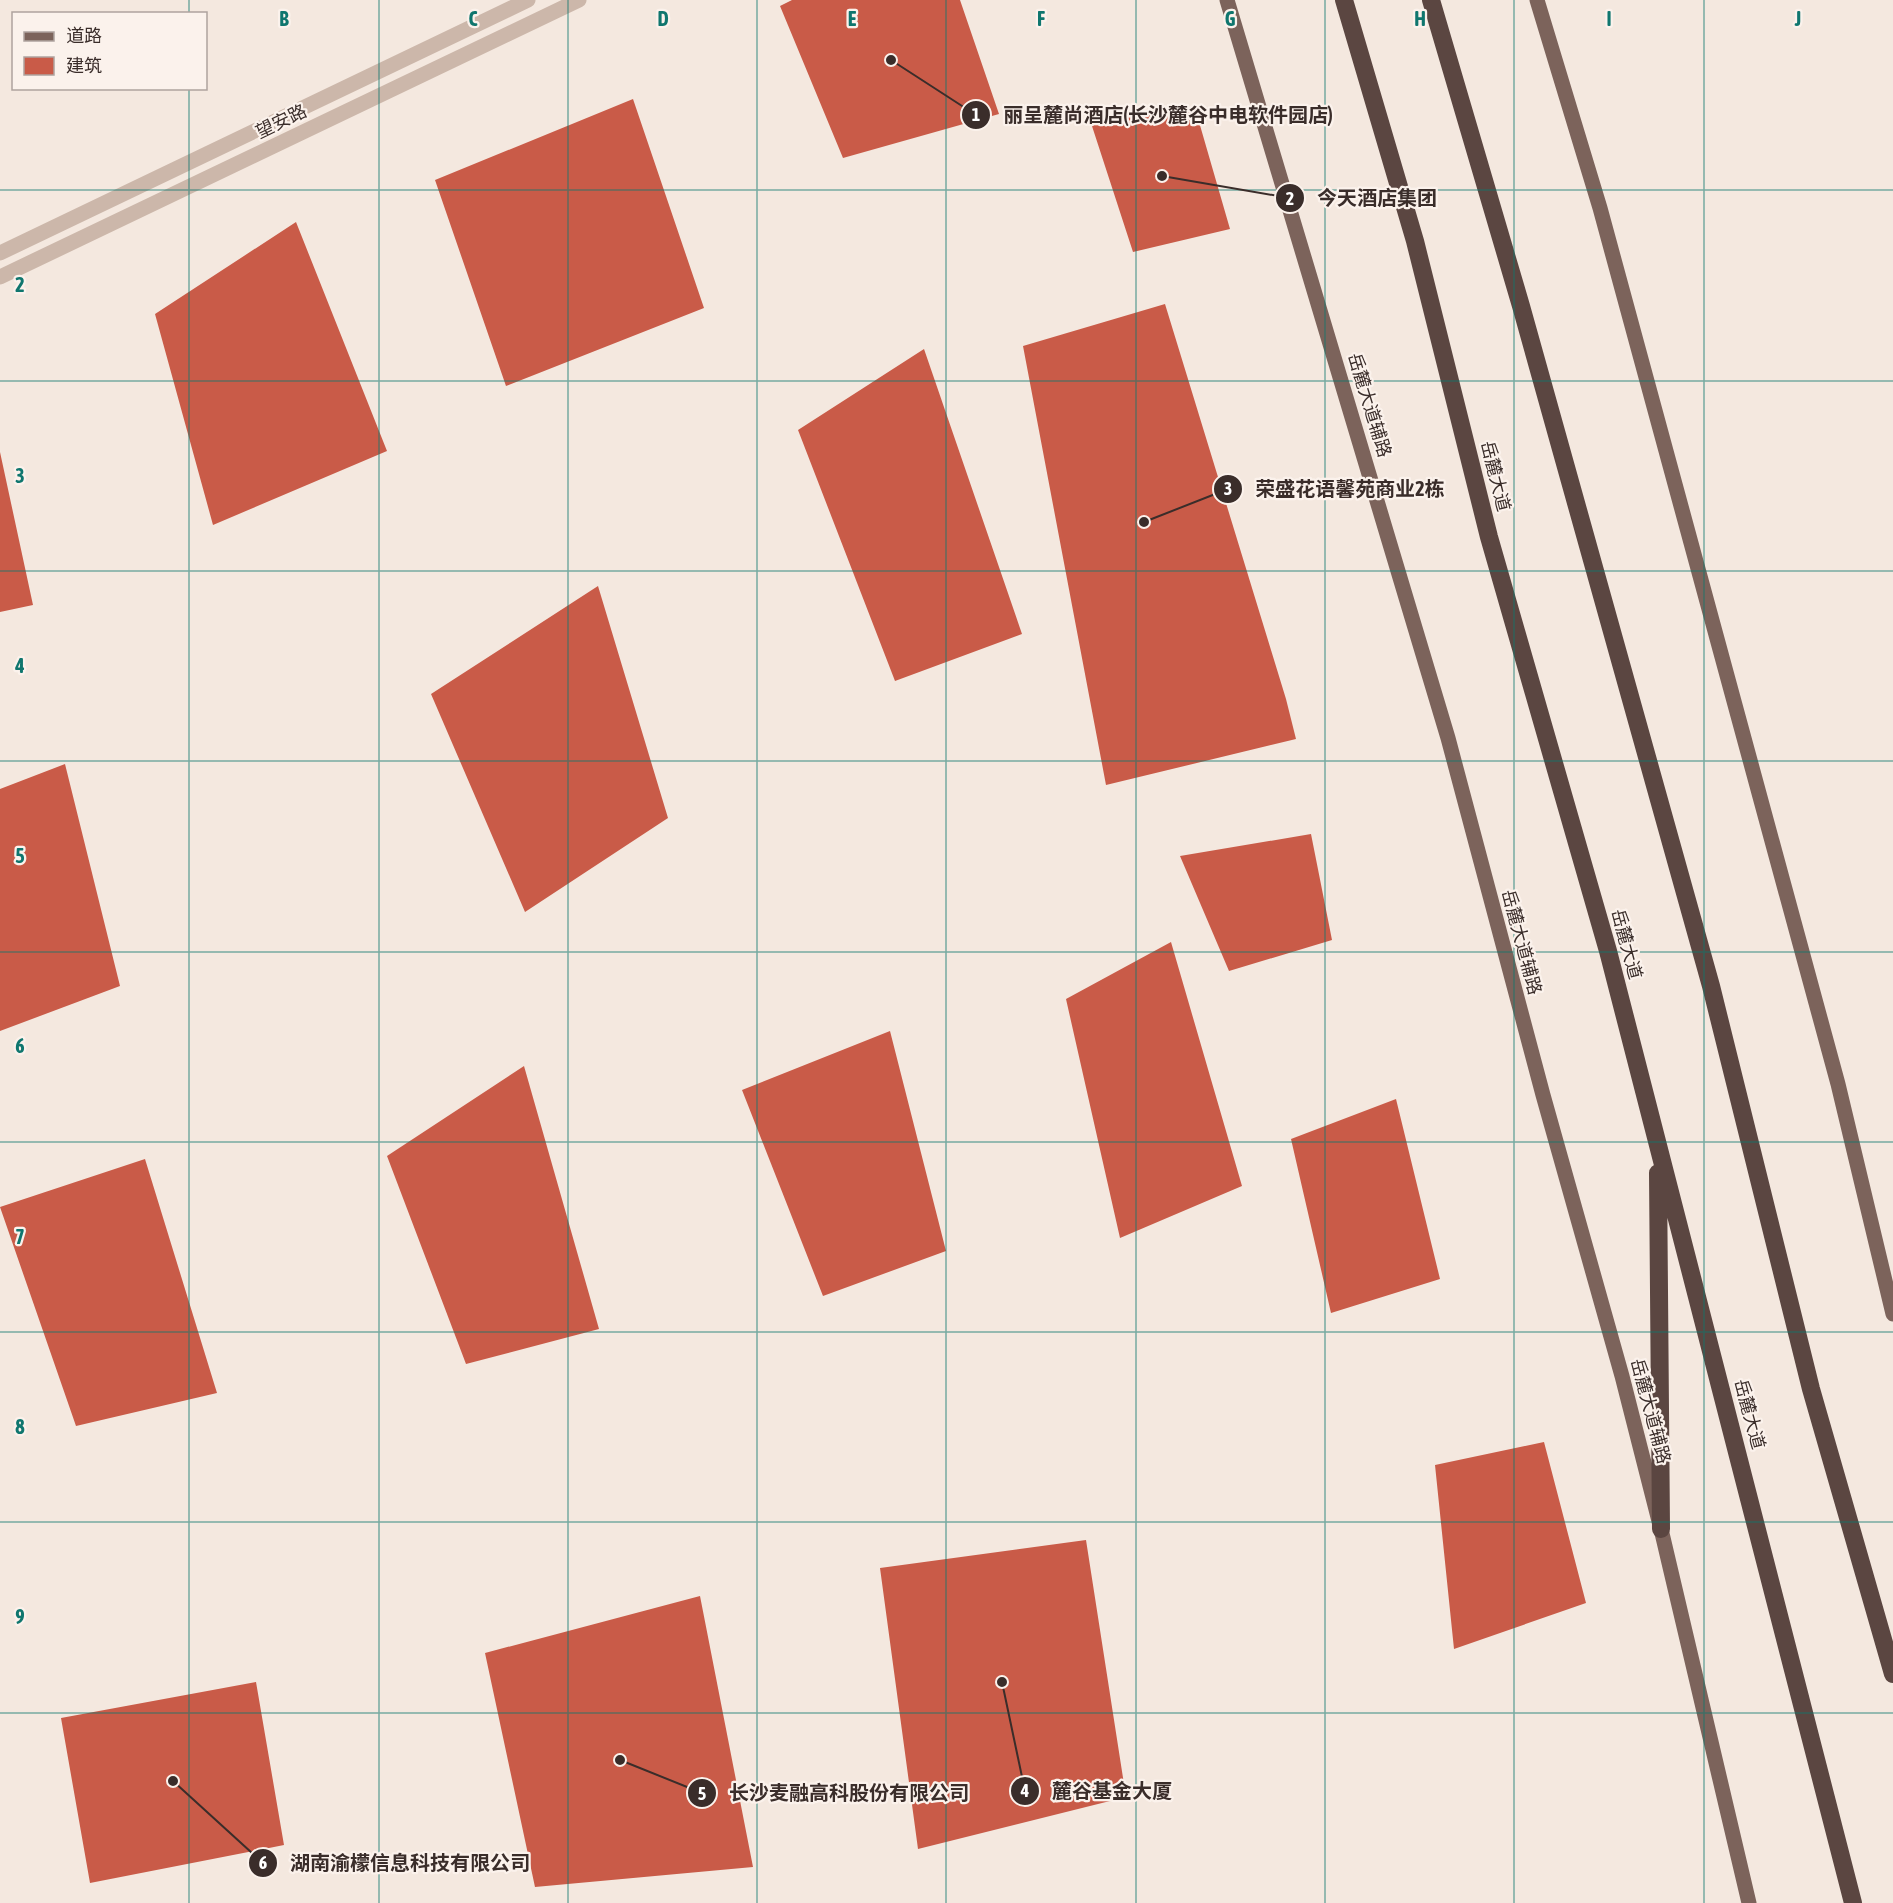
<svg xmlns="http://www.w3.org/2000/svg" width="1893" height="1903" font-family="'Asap Condensed','Noto Sans SC',sans-serif">
<style>
.building{fill:#c95b48}
.lines{fill:none;stroke-linecap:round;stroke-linejoin:round}
.minor{stroke:#ccb7aa;stroke-width:15}
.major{stroke:#7c635b;stroke-width:15}
.highway{stroke:#5b4641;stroke-width:18}
.grid{fill:none;stroke:#0f766e;stroke-width:1.5;stroke-opacity:0.55}
.labels{text-anchor:middle;dominant-baseline:central;stroke-width:4.5;stroke-linejoin:round;paint-order:stroke}
.street-label{font-size:18px;fill:#3a2d2a;stroke:#fbf2ec}
.grid-label{font-size:20px;text-anchor:middle;font-weight:bold;fill:#0f766e;stroke:#fbf2ec;stroke-width:4.5;stroke-linejoin:round;paint-order:stroke}
.leader{fill:none;stroke:#3a2d2a;stroke-width:2}
.callout-dot{fill:#3a2d2a;stroke:#fbf2ec;stroke-width:2}
.mark-label{font-size:18px;text-anchor:middle;font-weight:bold;fill:#fff}
.callout-label{font-size:20px;text-anchor:middle;font-weight:bold;fill:#3a2d2a;stroke:#fbf2ec;stroke-width:4.5;stroke-linejoin:round;paint-order:stroke}
</style>
<rect width="100%" height="100%" fill="#f4e8df"/>
<!-- building -->
<path class="building" d="M792,0H960L999,114L843,158L780,6Z
M633,99L704,308L506,386L435,180Z
M1195,108L1230,229L1133,252L1091,123Z
M296,222L387,451L213,525L155,314Z
M1165,304L1286,699L1296,739L1106,785L1023,346Z
M924,349L1022,634L895,681L798,430Z
M0,452L33,605L0,612Z
M598,586L668,818L525,912L431,694Z
M65,764L120,986L0,1031V789Z
M1311,834L1332,940L1229,971L1180,856Z
M1171,942L1242,1186L1120,1238L1066,999Z
M890,1031L946,1251L823,1296L742,1090Z
M524,1066L599,1329L466,1364L387,1156Z
M1396,1099L1440,1279L1331,1313L1291,1139Z
M145,1159L217,1393L76,1426L0,1207Z
M1544,1442L1586,1603L1454,1649L1435,1465Z
M1086,1540L1126,1797L918,1849L880,1568Z
M700,1596L753,1867L535,1887L485,1653Z
M256,1682L284,1845L90,1883L61,1718Z"/>
<g class="lines">
<!-- minor -->
<path class="minor" d="M0,253L528,0
M0,277L579,0"/>
<!-- major -->
<path class="major" d="M1227,0L1448,738L1543,1095L1622,1376L1661,1529L1749,1903
M1537,0L1600,208L1838,1084L1893,1314"/>
<!-- highway -->
<path class="highway" d="M1344,0L1415,241L1489,537L1608,951L1853,1903
M1431,0L1521,306L1711,986L1811,1389L1893,1674
M1658,1173L1661,1529"/>
</g>
<!-- grid -->
<path class="grid" d="M189,0V14M379,0V1903M568,0V1903M757,0V1903M946,0V1903M1136,0V1903M1325,0V1903M1514,0V1903M1704,0V1903M189,88V1903M0,190H1893M0,381H1893M0,571H1893M0,761H1893M0,952H1893M0,1142H1893M0,1332H1893M0,1522H1893M0,1713H1893"/>
<g class="labels">
<!-- street labels -->
<g class="street-label">
<text transform="translate(281 121) rotate(-26)">望安路</text>
<text transform="translate(1370 405) rotate(73)">岳麓大道辅路</text>
<text transform="translate(1496 476) rotate(76)">岳麓大道</text>
<text transform="translate(1522 942) rotate(75)">岳麓大道辅路</text>
<text transform="translate(1627 944) rotate(75)">岳麓大道</text>
<text transform="translate(1651 1411) rotate(75)">岳麓大道辅路</text>
<text transform="translate(1750 1414) rotate(75)">岳麓大道</text>
</g>
</g>
<g class="grid-label">
<text x="284" y="26">B</text>
<text x="473" y="26">C</text>
<text x="663" y="26">D</text>
<text x="852" y="26">E</text>
<text x="1041" y="26">F</text>
<text x="1230" y="26">G</text>
<text x="1420" y="26">H</text>
<text x="1609" y="26">I</text>
<text x="1798" y="26">J</text>
<text x="20" y="292">2</text>
<text x="20" y="483">3</text>
<text x="20" y="673">4</text>
<text x="20" y="863">5</text>
<text x="20" y="1053">6</text>
<text x="20" y="1244">7</text>
<text x="20" y="1434">8</text>
<text x="20" y="1624">9</text>
</g>
<!-- callouts -->
<path class="leader" d="M891 60L976 115M1162 176L1290 198M1144 522L1228 489M1002 1682L1025 1791M620 1760L702 1793M173 1781L263 1863"/>
<g class="callout-dot">
<circle cx="891" cy="60" r="6"/>
<circle cx="1162" cy="176" r="6"/>
<circle cx="1144" cy="522" r="6"/>
<circle cx="1002" cy="1682" r="6"/>
<circle cx="620" cy="1760" r="6"/>
<circle cx="173" cy="1781" r="6"/>
<circle cx="976" cy="115" r="15"/>
<circle cx="1290" cy="198" r="15"/>
<circle cx="1228" cy="489" r="15"/>
<circle cx="1025" cy="1791" r="15"/>
<circle cx="702" cy="1793" r="15"/>
<circle cx="263" cy="1863" r="15"/>
</g>
<g class="mark-label">
<text x="976" y="121">1</text>
<text x="1290" y="205">2</text>
<text x="1228" y="495">3</text>
<text x="1025" y="1797">4</text>
<text x="702" y="1800">5</text>
<text x="263" y="1869">6</text>
</g>
<g class="callout-label">
<text x="1168" y="122">丽呈麓尚酒店(长沙麓谷中电软件园店)</text>
<text x="1377" y="205">今天酒店集团</text>
<text x="1350" y="496">荣盛花语馨苑商业2栋</text>
<text x="1112" y="1798">麓谷基金大厦</text>
<text x="849" y="1800">长沙麦融高科股份有限公司</text>
<text x="410" y="1870">湖南渝檬信息科技有限公司</text>
</g>
<!-- legend -->
<rect x="12" y="12" width="195" height="78" fill="#fbf2ec" stroke="#aea39e" stroke-width="1.5"/>
<rect x="24" y="32" width="30" height="9" fill="#7c635b" stroke="#aea39e" stroke-width="1.5"/>
<text x="66" y="42" font-size="18" fill="#3a2d2a">道路</text>
<rect x="24" y="57" width="30" height="18" fill="#c95b48" stroke="#aea39e" stroke-width="1.5"/>
<text x="66" y="72" font-size="18" fill="#3a2d2a">建筑</text>
</svg>
